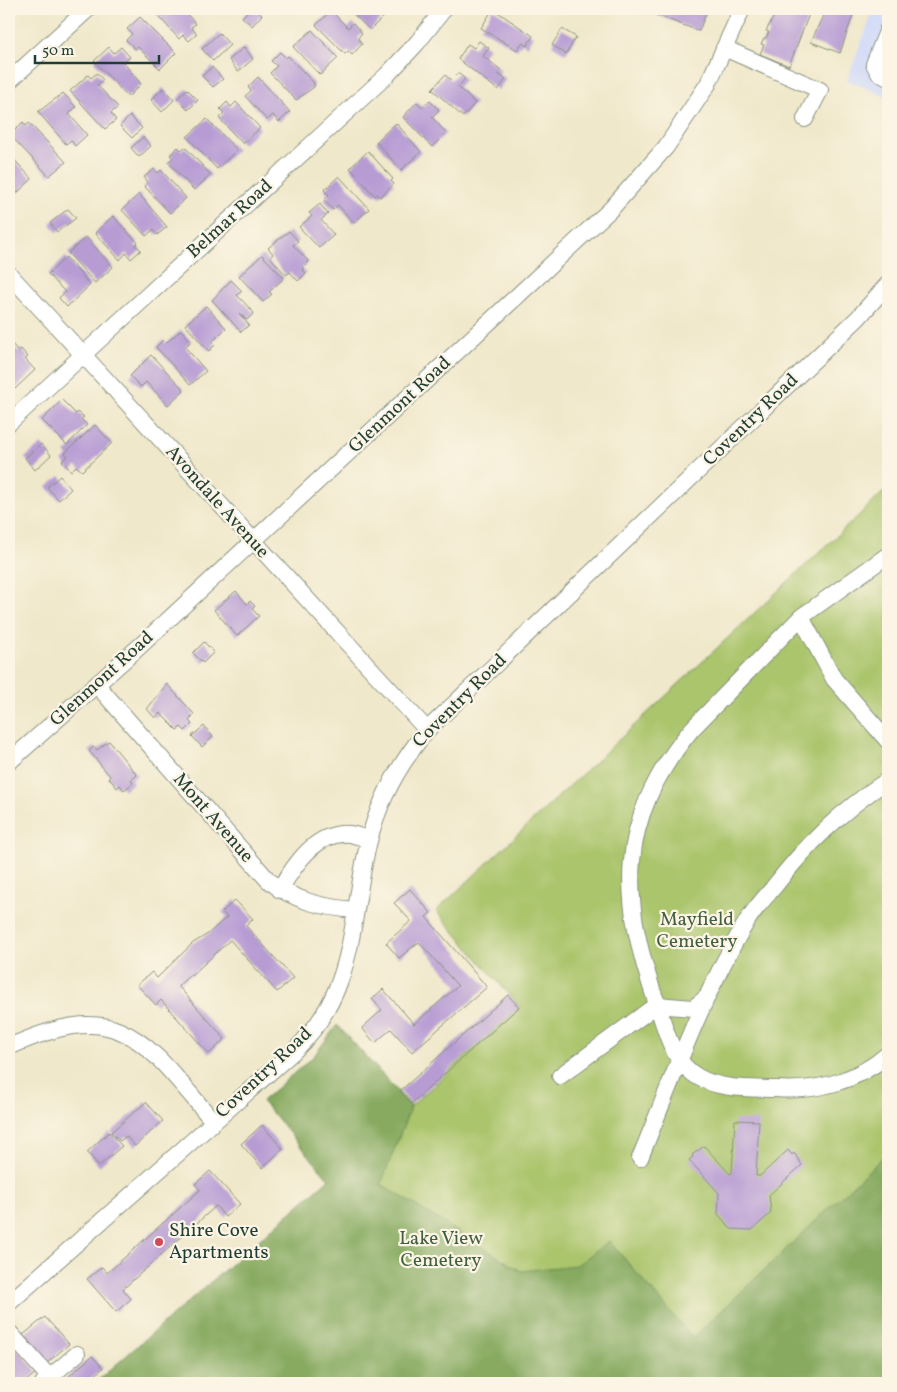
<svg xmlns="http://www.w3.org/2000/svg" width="897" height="1392" font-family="Vollkorn,serif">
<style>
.built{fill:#d0daf9}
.green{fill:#aac56c;stroke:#648150}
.forest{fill:#87aa60;stroke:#53744a}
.building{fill:#b79cd4}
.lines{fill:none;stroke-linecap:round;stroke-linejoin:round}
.minor-casing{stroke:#88927f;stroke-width:18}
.minor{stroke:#fff;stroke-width:16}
.poi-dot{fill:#d1495b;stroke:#fcf5e5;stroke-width:2}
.labels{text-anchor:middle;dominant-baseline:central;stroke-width:4.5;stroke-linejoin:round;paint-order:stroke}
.street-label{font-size:19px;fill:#1f3d34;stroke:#fcf5e5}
.park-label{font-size:19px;fill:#425f42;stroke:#fcf5e5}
.poi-label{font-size:19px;fill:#1f3d34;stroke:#fcf5e5;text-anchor:start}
</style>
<rect width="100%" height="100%" fill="#fcf5e5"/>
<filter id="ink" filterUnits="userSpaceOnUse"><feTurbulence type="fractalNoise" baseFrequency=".02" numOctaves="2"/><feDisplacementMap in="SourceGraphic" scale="10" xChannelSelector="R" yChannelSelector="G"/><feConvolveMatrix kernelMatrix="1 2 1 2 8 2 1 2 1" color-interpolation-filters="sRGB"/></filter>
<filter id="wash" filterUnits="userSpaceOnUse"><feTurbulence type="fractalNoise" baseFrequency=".0096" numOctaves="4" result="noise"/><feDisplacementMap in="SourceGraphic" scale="20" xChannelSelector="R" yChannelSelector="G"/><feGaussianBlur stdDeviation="1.12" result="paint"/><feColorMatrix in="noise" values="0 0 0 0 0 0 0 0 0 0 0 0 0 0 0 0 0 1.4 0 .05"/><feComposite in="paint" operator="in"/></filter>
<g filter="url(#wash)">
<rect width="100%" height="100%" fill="#f0e8ca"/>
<!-- built -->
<path class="built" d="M874,9H888V98L847,80Z"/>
<!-- green -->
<path class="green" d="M888,488V1383H95L329,1179L262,1101L314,1056L337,1025L411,1106L520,1007L436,911Z"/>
<!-- forest -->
<path class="forest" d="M337,1025L411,1106L381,1184L521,1271L577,1265L609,1241L693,1338L888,1152V1383H95L329,1179L262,1101L314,1056Z"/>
<g id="blocks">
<!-- building -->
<path class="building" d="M152,9H182L196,24L191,27L197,34L189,41L183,35L179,39Z
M250,9H255L262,15L252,26L242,17Z
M348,9H382L386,14L370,30Z
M493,9L533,36L527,46L522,43L517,50L481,28Z
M640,9H693L706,13L699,31Z
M778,9H811L789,66L760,54L764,45L761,44L764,38H766L769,32L766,31Z
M826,9H855L840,53L811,42Z
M331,11L348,28L353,23L362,33L358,38L362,44L352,55L348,51L345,54L316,25Z
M140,17L176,53L160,69L138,47L135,49L126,40L132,34L127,29Z
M562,29L576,37L566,54L552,45Z
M312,30L338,58L320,75L293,47Z
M219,33L230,45L213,61L202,49Z
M479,41L489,48L483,56L501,70L498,74L506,79L498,90L458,59L468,44L474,48Z
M109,47L114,53L121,47L130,57L123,62L141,84L128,97L94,61Z
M244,47L253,59L238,72L229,60Z
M280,52L286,58L288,56L314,83V87L296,100L270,73L277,66L271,61Z
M212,67L223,79L213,87L202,76Z
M97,73L103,80L97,85L118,107L111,113L116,120L105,129L70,91L88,75L91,78Z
M458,73L465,79L458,87L475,103L463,117L432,89L445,75L451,80Z
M258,77L290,112L279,122L273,115L267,120L245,96L251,91L248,87Z
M163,88L174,100L162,112L151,100Z
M187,89L198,100L188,110L177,99Z
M63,93L76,107L69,114L87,135L75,146L71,140L66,144L38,112Z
M430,101L439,110L432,117L446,133L432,147L403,117L417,102L422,107Z
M227,102L231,107L236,102L260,128L243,144L219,118L224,113L220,109Z
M130,116L142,128L132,138L120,126Z
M207,119L237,150L217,169L187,137Z
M23,122L26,126L29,123L66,162L49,176L10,135Z
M396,123L421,152L401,170L376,142Z
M143,137L151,146L139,157L131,148Z
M178,147L181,150L185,147L211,175L194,190L168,162L173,158L170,155Z
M368,151L393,179L391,181L394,184L380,197L377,194L375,196L350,168Z
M9,154L32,179L15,195L9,189Z
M154,169L158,173L161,170L186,198L170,213L144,186L148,182L144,177Z
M339,176L369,209L354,223L338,205L333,210L324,200L329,195L324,190Z
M139,194L167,227L157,235L153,230L146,236L122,210Z
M320,204L328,214L321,220L334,235L319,248L299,227L312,216L309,213Z
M68,209L76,218L57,232L50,223Z
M113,216L138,243L135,245L141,250L131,259L126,253L120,260L95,233Z
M289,231L298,241L293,245L309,262L302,269L306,273L298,281L290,272L286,275L270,257L273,254L268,248Z
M86,237L113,267L95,283L68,253Z
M262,255L284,278L269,292L272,294L263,302L239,276Z
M66,257L90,285L67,307L59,298L65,292L48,274Z
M231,280L242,291L237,295L254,313L247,320L239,313L249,325L241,332L212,300Z
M206,306L226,328L212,342L215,345L209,351L185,325Z
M181,330L191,341L185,347L206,371L190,385L156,347L163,340L166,343Z
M12,344L18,351L21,349L28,357L25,359L35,370L15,389L9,382V347Z
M151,355L184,390L168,405L146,382L141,387L130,376Z
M62,400L76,414L78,412L84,417L81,419L87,425L67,445L42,420Z
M95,425L112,443L82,471L76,466L71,471L62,461L68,456L65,453Z
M41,444L51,455L35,470L25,458Z
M60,476L71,489L59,500L47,487Z
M236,591L247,604L250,601L255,606L252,609L259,616L237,636L214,610Z
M204,642L214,652L203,663L193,653Z
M167,684L194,714L189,721L192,724L185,731L181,727L177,730L160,713L155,718L147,709Z
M204,726L213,737L202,747L192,736Z
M109,741L137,775L131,780L133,783L124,790L120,785L117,788L109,778L110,776L89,751L94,747L97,750Z
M410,889L431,913L426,917L487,987L412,1052L391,1029L375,1043L362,1028L382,1010L372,999L383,989L414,1024L458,986L419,942L399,958L386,943L411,921L394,903Z
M235,900L253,919L246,926L293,978L277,992L230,940L191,976L190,975L178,986L225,1039L209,1054L161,1000L156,1005L137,985L152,972L157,978L193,943L208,934L227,917L222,912Z
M508,995L519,1007L411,1104L400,1091Z
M146,1102L163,1121L135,1146L126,1136L120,1141L111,1132Z
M735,1120L759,1121L756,1176H760L788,1150L792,1155L794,1153L802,1165L769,1195L771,1213L752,1230L731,1229L718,1214L719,1193L689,1160L693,1157L692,1155L704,1146L730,1174L732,1173Z
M262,1125L283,1149L262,1168L241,1144Z
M109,1132L122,1146L99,1166L87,1152Z
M210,1171L240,1204L225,1217L216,1206L123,1289L131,1299L116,1312L87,1279L102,1267L107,1273L200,1190L195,1184Z
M45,1317L69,1344L47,1363L23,1335Z
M13,1344L37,1372L24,1383L9,1382V1348Z
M92,1356L103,1368L86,1383H61Z"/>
</g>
</g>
<g filter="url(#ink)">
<use href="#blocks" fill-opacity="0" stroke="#88927f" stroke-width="1"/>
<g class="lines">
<defs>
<path id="minor" d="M888,29L874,64L879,73L888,78
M724,48L820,90L805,119
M9,81L88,9
M9,274L427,730
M9,423L387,75L417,43L444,9
M888,555L801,617L691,730C615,823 620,899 658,1007C667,1033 672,1062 698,1077C720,1090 751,1088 776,1089C816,1092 858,1081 888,1054
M801,617L834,679L888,741
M97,685L268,880C294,901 322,907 354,910
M9,762L140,646L611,209L666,147L708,84L742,9
M280,890C294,865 316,831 350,834C356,835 363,838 369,839
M9,1047C121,996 143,1039 213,1121
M560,1076L651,1009L657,1005L693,1008L707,997
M640,1158C673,1078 702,995 747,921C754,909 764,899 773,888C807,844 841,811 888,780
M9,1303L294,1051C358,990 349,920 369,841C379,799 400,763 427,730L858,318L888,284
M9,1332L50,1378
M43,1383L77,1354"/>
</defs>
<!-- minor casing -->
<use href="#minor" class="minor-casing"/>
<!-- minor -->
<use href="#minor" class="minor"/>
</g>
</g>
<!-- markers -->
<circle class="poi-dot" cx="159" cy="1242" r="5"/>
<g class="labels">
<!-- street labels -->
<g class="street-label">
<text transform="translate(230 219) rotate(-42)">Belmar Road</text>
<text transform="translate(400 405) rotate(-43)">Glenmont Road</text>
<text transform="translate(751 420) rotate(-44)">Coventry Road</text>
<text transform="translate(217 502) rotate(48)">Avondale Avenue</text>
<text transform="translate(102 679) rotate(-42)">Glenmont Road</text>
<text transform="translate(460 701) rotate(-45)">Coventry Road</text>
<text transform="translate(213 818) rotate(49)">Mont Avenue</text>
<text transform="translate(264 1073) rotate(-43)">Coventry Road</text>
</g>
<!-- park labels -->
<g class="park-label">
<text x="697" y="920">Mayfield<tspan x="697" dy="22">Cemetery</tspan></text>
<text x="441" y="1239">Lake View<tspan x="441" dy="22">Cemetery</tspan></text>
</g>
<!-- poi labels -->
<g class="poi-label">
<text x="169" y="1231">Shire Cove<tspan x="169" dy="22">Apartments</tspan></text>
</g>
</g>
<!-- margin -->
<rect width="897" height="1392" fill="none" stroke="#fcf5e5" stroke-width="30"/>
<!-- scale -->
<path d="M35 55v8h124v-8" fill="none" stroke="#1f3d34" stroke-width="2.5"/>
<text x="42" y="55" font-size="15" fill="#1f3d34" stroke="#fcf5e5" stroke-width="4" paint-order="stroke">50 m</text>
</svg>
